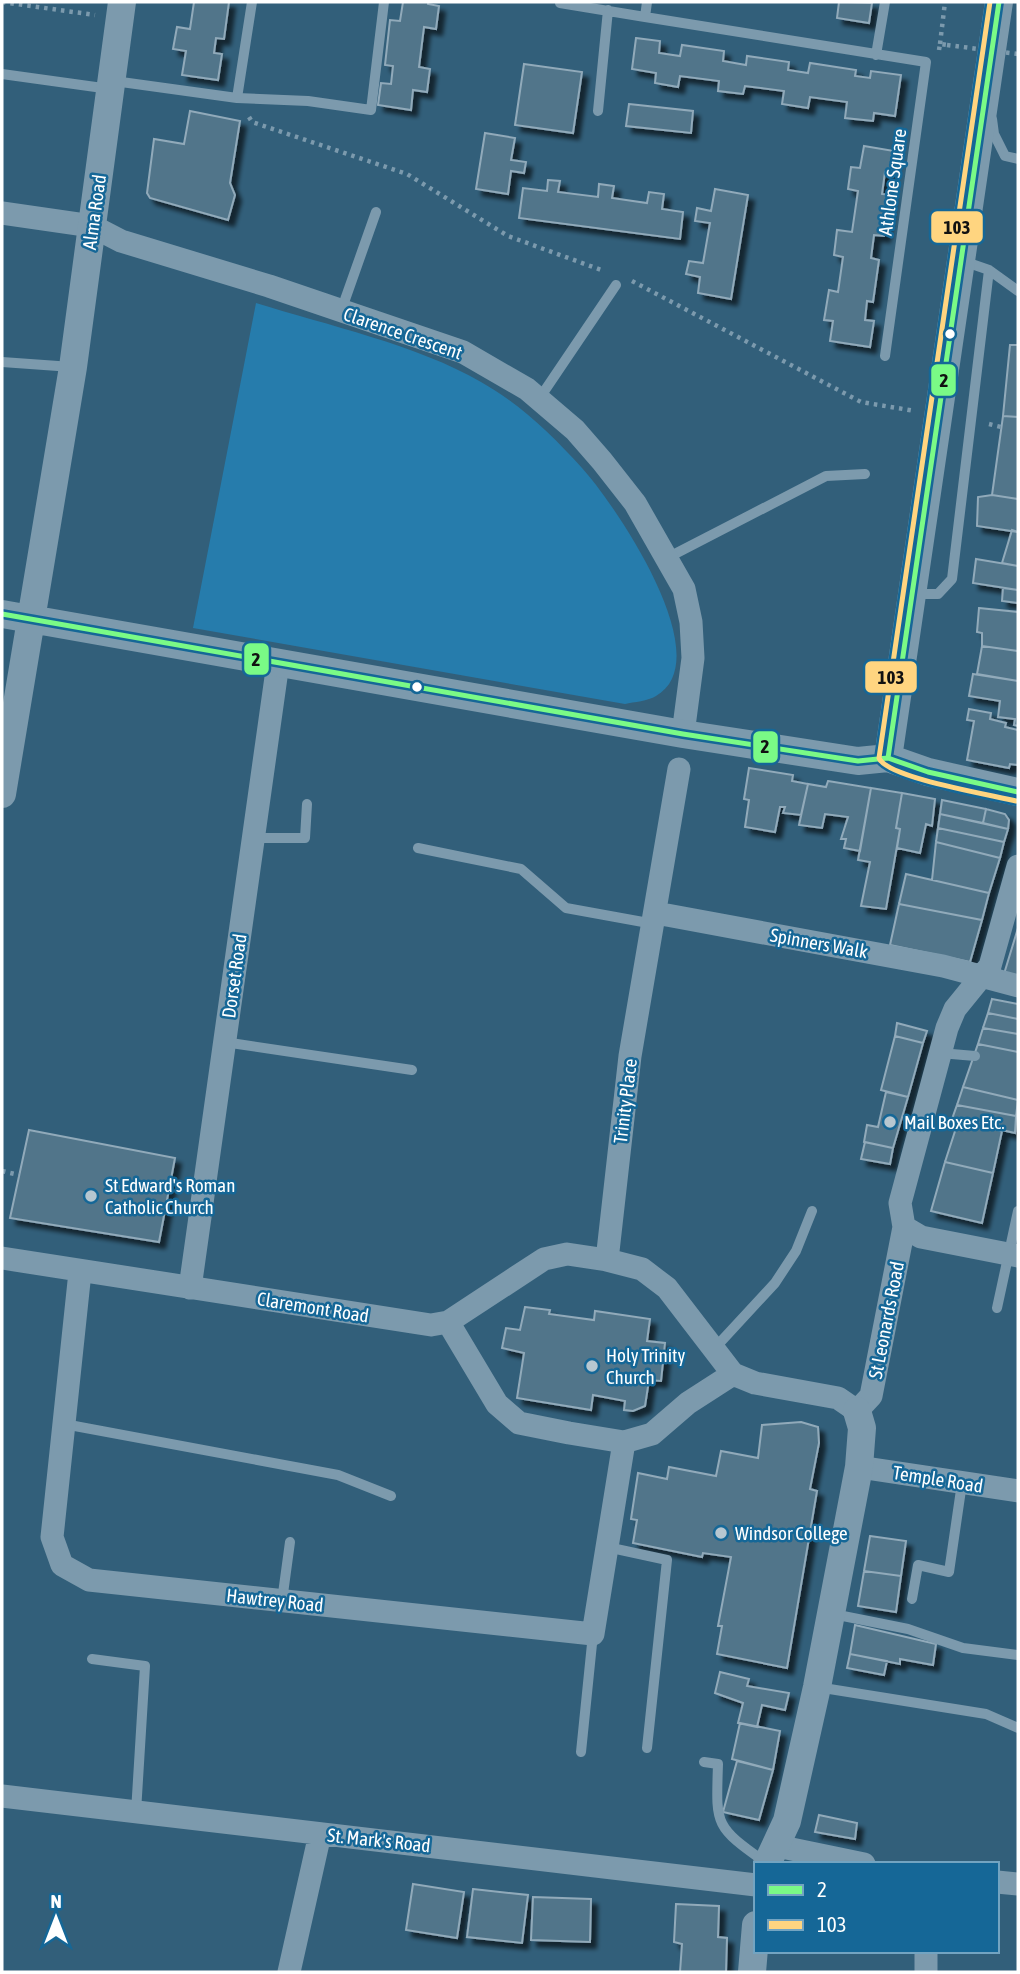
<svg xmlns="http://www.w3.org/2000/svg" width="1020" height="1974" font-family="'Asap Condensed',sans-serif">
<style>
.green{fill:#267cac}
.building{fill:#51758a;stroke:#91aaba;stroke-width:2;filter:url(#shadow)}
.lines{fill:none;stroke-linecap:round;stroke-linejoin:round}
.path{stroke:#7c9aad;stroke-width:4.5;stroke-dasharray:3.5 5;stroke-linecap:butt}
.service{stroke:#7c9aad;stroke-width:10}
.minor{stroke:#7c9aad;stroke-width:23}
.tertiary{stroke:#7c9aad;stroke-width:28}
.path-bridge{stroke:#7c9aad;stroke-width:4.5;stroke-dasharray:3.5 5;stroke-linecap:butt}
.bus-1-casing{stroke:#156797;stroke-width:10}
.bus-2-casing{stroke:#156797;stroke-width:10}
.bus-1{stroke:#7afa86;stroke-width:5}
.bus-2{stroke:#ffd580;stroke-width:5}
.bus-dot{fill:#fff;stroke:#156797;stroke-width:2.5}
.poi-dot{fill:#b7c7d0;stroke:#156797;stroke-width:2.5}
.labels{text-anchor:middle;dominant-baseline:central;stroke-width:5;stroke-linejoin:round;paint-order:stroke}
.street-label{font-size:19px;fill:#fff;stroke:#156797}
.poi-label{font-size:19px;fill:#fff;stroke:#156797;text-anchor:start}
.line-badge{stroke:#156797;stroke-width:2.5}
.pale-badge-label{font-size:19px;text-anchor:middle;font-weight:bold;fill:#111}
</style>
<defs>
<filter id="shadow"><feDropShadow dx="6" dy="6" stdDeviation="2" flood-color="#0009"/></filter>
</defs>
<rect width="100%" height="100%" fill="#325f7a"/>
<!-- green -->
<path class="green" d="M256,303C326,325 418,345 481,382C520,404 552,435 582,468C614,503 721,659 656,696C648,701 634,702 625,704L193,628Z"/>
<!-- building -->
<path class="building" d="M194,2H229L224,39L216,38L214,53L222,54L218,80L182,75L186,51L173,49L177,27L190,29Z
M403,2H428V4L439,6L436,29L424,27L419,67L430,69L427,92L413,90L411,110L378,105L381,83L391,84L393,66L385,65L390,20L400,21Z
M839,2L872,3L869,23L837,18Z
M636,38L660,41L659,53L680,56L682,45L724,51L723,61L746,65L747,56L789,62L788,70L808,73L810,63L856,70L855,76L870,78L871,71L901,75L895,116L874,113L873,121L845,118L847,102L810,97L808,108L782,104L784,91L745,86L743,94L718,91L719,81L680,76L678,87L655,83L656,73L632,69Z
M524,64L582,72L573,133L515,125Z
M629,104L693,111L691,133L626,126Z
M190,111L240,121L230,183L235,195L228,220L150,198L147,193L154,139L184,144Z
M485,133L515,138L511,160L526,162L524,173L511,171L508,194L476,189Z
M864,146L894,151L891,173L885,172L882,194L890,195L884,236L874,235L871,258L879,260L873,302L867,301L865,320L874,321L870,347L830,341L833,321L824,320L829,290L838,292L843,257L834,255L837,230L852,232L858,191L848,189L851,167L860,168Z
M548,180L560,181L558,192L598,197L599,184L614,186L612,198L647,203L649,192L664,194L662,209L683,212L680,239L519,218L523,188L547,191Z
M715,189L748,195L731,299L698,293L700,277L686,274L689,261L703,263L710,223L695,221L697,208L711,211Z
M1010,345H1018V417L1003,416Z
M1003,416L1018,417V499L992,495Z
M992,495L1018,499V532L977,526L978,497Z
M1012,530L1018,532V566L1002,563Z
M976,559L1018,566V590L973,583Z
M1003,588L1018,590V603L1002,601Z
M979,608L1018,612V651L982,646V633L977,632Z
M982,646L1018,651V681L977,674Z
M973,674L1018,681V726L1014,725L1015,719L998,717L1000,701L969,696Z
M969,709L991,713L990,719L1006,723L1005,727L1018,730V765L1010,764L1009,768L967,760L974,721L967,720Z
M749,768L793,775L792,781L808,784L801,815L783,813L785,807H780L775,832L745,827L749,800L744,799Z
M828,781L871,788L860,851L844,848L846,839H841L848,817L825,814L822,828L799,825L808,784L826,787Z
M871,788L902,793L896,828L900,829L886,909L861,906L870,862L858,860Z
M902,793L935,799L932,826L926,824L920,853L897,848L900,829L896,828Z
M942,800L986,809L983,823L940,814Z
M986,809L1005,814L1009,820L1008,829L983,823Z
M940,814L1008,829L1004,842L938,828Z
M938,828L1004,842L1000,858L936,842Z
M936,842L1000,858L989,893L932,880Z
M906,874L989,893L982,920L899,904Z
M899,904L982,920L970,962L890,945Z
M1018,928V977L1004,974Z
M992,999L1018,1004V1019L988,1013Z
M988,1013L1018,1019V1034L983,1028Z
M897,1023L927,1031L923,1043L895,1036Z
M983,1028L1018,1034V1052L978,1044Z
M895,1036L923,1043L908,1097L881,1090Z
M978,1044L1018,1052V1100L963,1087Z
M963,1087L1018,1100L1016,1116L957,1105Z
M886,1092L908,1097L893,1148L864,1142L867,1125L878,1127Z
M957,1105L1016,1116L1015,1133L952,1119Z
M958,1122L1002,1131L993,1173L945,1162Z
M29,1130L175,1158L159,1242L10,1218Z
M865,1142L893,1148L890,1164L861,1159Z
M945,1162L993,1173L982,1223L931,1211Z
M525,1307L550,1310L549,1314L594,1320L595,1311L650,1319L647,1341L665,1343L661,1381L649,1380L645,1406L633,1411L624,1410L625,1401L593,1395L591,1410L517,1398L524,1353L502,1348L506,1328L520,1330Z
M801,1422L818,1427L819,1443L810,1489L817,1491L787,1668L717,1654L722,1626H718L731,1557L703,1553L702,1557L633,1543L637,1520L631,1519L638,1473L667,1479L669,1467L716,1476L721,1451L758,1458L762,1425Z
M870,1536L906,1541L901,1576L864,1571Z
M864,1571L901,1576L896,1612L858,1606Z
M855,1625L936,1644L933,1665L900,1659V1664L850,1654Z
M850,1654L887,1661L884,1675L847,1668Z
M720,1672L749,1679L747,1686L789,1693L785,1710L762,1705L757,1727L738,1723L743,1703L715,1693Z
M740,1723L780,1731L773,1770L732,1759Z
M737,1761L773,1770L759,1820L723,1812Z
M819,1815L857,1823L855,1839L815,1832Z
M413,1884L464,1892L457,1938L406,1930Z
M473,1889L528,1895L522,1943L467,1937Z
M533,1897L591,1899L590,1942L531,1940Z
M676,1904L719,1906L718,1937L727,1938L726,1972H680L682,1944L674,1942Z"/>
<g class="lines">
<!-- path -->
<path class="path" d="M2,2L95,15
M940,44L945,2
M939,50L940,44L947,45
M249,117L252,122L407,174L508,236L604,271
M632,281L861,402L915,411
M989,424L1001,427
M2,1171L19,1175"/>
<!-- service -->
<path class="service" d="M647,2L645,17L926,62L885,356
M560,3L645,17
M876,55L885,2
M2,74L110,89
M114,81L237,98L308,101L371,110L384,2
M237,98L252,2
M598,111L608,10
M992,119L994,134L1005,156L1018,159
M963,261L989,270L1018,291
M341,311L376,212
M2,362L72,367
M539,399L616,285
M667,558L826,476L865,474
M913,594H938L952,579L989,270
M253,838H305L307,804
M418,848L521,869L566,908L654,924
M224,1042L412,1070
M940,1053L975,1056
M997,1308L1018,1211
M714,1349L775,1283L796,1251L812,1211
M64,1424L338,1475L391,1496
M607,1547L667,1560L647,1748
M912,1599L918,1565L949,1572L962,1483
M282,1601L290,1542
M833,1614L908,1629L963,1648L1018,1655
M92,1659L145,1666L136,1812
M817,1687L986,1714L1018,1728
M581,1752L593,1634
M704,1762L718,1764C716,1825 714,1826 765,1862"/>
<!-- minor -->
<path class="minor" d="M2,213L92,226L121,241L269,286L463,352L527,389L575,430L602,461L635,503L684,589L691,622L693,658L683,734
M679,769L630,1056L607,1260L642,1269L667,1288L733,1374L755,1383L838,1398L857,1411L871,1396L904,1227L900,1203L947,1028L955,1009L990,966L1018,866
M656,913L943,966L1018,986
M904,1227L921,1237L1018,1256
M2,1258L431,1325L448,1322L544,1259L567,1254L607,1260
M80,1272L52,1537L62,1565L89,1580L593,1634L624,1442
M190,1288L278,663
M448,1322L497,1404L519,1423L569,1433L624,1442L652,1434L688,1403L733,1374
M859,1467L1018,1491
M2,1796L756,1885
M777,1846L864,1864
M997,1882L1018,1884
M926,1951V1972
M289,1972L320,1834"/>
<!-- tertiary -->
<path class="tertiary" d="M2,614L683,734L858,761L888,758L928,772L1018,792
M888,758L999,2
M2,794L73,367L122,2
M767,1864L787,1821L817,1687L859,1467L862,1428L857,1411
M752,1972L756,1925"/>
<!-- path-bridge -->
<path class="path-bridge" d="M947,45L1018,54"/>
<defs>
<path id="bus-1" d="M2,614L683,734L858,761L888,758L928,772L1018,792
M888,758L999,2"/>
<path id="bus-2" d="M990,2L879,758C887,778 992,795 1016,801"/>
</defs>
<!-- bus-1 casing -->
<use href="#bus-1" class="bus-1-casing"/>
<!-- bus-2 casing -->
<use href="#bus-2" class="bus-2-casing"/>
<!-- bus-1 -->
<use href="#bus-1" class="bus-1"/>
<!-- bus-2 -->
<use href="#bus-2" class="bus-2"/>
</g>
<!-- markers -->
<g class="bus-dot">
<circle cx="950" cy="334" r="6"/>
<circle cx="417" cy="687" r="6"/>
</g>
<g class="poi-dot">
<circle cx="890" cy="1122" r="7"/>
<circle cx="91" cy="1196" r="7"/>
<circle cx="592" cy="1366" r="7"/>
<circle cx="721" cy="1533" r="7"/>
</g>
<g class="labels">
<!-- street labels -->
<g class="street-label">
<text transform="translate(892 182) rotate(-82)">Athlone Square</text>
<text transform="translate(94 212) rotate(-82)">Alma Road</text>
<text transform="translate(403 333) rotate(19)">Clarence Crescent</text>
<text transform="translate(819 943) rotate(10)">Spinners Walk</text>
<text transform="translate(234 976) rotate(-82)">Dorset Road</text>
<text transform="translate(625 1101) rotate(-83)">Trinity Place</text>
<text transform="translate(313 1307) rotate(9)">Claremont Road</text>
<text transform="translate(886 1320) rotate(-79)">St Leonards Road</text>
<text transform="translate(938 1479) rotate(9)">Temple Road</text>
<text transform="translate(275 1600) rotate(6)">Hawtrey Road</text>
<text transform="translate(379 1840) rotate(6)">St. Mark's Road</text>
</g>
<!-- poi labels -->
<g class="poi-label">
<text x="904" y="1122">Mail Boxes Etc.</text>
<text x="105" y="1185">St Edward's Roman<tspan x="105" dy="22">Catholic Church</tspan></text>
<text x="606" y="1355">Holy Trinity<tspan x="606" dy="22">Church</tspan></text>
<text x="735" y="1533">Windsor College</text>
</g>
</g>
<g class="line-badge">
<rect x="930" y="210" width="54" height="34" rx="7" fill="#ffd580"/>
<rect x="930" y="363" width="27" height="34" rx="7" fill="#7afa86"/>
<rect x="243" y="642" width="27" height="34" rx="7" fill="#7afa86"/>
<rect x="864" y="660" width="54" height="34" rx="7" fill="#ffd580"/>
<rect x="752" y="730" width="27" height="34" rx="7" fill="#7afa86"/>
</g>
<g class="pale-badge-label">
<text x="957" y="234">103</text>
<text x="944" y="387">2</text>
<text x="256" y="666">2</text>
<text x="891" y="684">103</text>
<text x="765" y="753">2</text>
</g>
<!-- border -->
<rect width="1020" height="1974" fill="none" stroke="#ffffff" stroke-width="7"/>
<!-- legend -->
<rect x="754" y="1862" width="245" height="91" fill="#156797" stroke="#73a4c1" stroke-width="2"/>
<rect x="768" y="1885" width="35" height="10" fill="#7afa86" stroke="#73a4c1" stroke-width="2"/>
<text x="817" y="1897" font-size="21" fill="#ffffff">2</text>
<rect x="768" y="1920" width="35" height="10" fill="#ffd580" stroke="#73a4c1" stroke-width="2"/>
<text x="817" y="1932" font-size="21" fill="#ffffff">103</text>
<!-- north arrow -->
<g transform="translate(56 1918)" stroke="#156797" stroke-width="5" paint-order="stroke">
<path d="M0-5L12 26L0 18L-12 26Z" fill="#ffffff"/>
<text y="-10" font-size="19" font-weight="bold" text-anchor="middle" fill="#ffffff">N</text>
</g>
</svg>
